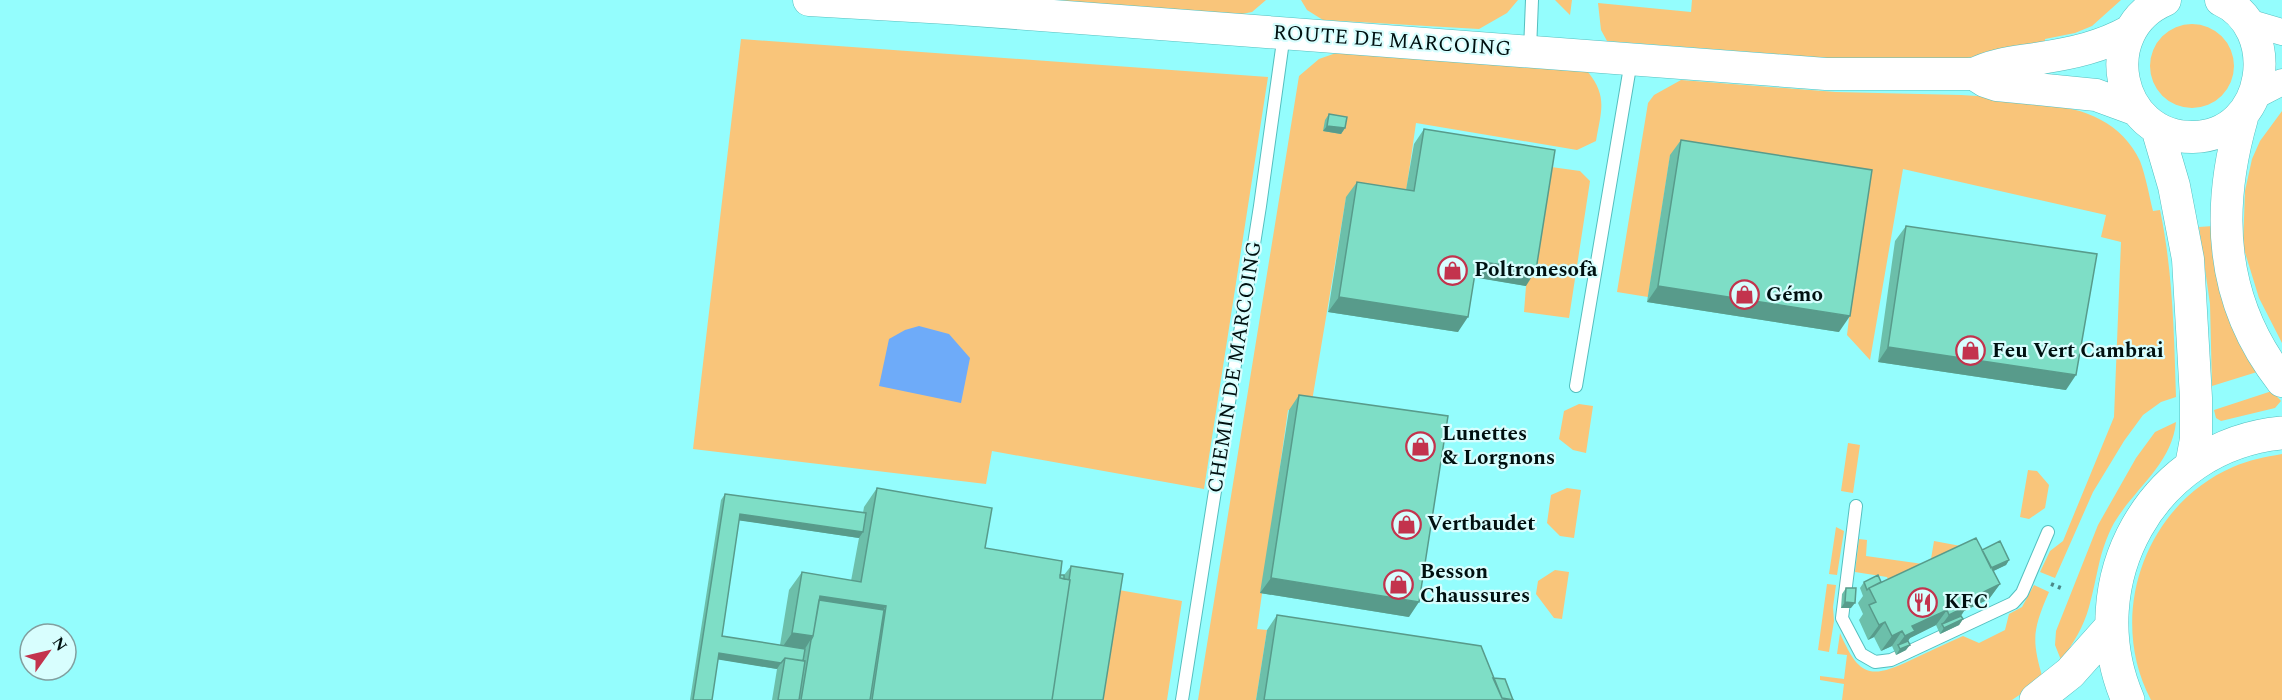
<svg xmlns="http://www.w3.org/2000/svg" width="2282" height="700" font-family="Spectral,serif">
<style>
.green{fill:#f9c57a}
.water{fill:#6eabf9}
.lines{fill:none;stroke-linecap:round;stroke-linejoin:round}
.service-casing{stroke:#54bfbf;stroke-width:14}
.minor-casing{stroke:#54bfbf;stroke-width:27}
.tertiary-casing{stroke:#54bfbf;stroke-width:33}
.secondary-casing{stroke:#54bfbf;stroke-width:34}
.path{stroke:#4b8888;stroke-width:4;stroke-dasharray:3 4.5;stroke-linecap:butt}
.service{stroke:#fff;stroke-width:12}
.minor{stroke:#fff;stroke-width:26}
.tertiary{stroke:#fff;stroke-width:32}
.secondary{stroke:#fff;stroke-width:33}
.wall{fill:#6cbfaa;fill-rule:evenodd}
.shaded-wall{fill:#589b8b}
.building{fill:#7edec6;stroke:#589b8b;stroke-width:1.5}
.labels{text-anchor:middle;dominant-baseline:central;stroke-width:4.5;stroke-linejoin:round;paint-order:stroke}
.street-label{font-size:21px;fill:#001010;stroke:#d8fefe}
.poi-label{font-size:21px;font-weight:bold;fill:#001010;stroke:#d8fefe;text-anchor:start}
</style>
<rect width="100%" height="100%" fill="#94fdfd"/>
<!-- green -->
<path class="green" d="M1052,0H1266L1252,12L1242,14Z
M1301,0H1518L1507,13L1479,29L1323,20L1307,10Z
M1555,0H1572L1570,15Z
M1692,0H2121L2092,26L2075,33L2045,39V46L1967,58L1841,59L1607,41L1601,30L1598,3L1691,12Z
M2150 66a42 42 0 1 1 84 0a42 42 0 1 1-84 0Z
M741,39L1268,77L1204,489L992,451L986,484L693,449Z
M1336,53L1588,72C1608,97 1601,111 1596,141L1577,150L1416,123L1404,206L1346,198L1310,413L1288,410L1257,629L1267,630L1256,700H1198L1299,76L1319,59Z
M1681,80L1836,92L1961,95L2044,100V106C2084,106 2123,124 2140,161C2146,177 2149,195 2153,211L2160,210C2173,272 2174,334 2176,397L2161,402L2143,415L2124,441L2093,492L2055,578L2040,572L2050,551L2063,541L2114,417L2121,242L2101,237L2106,215L1903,169L1870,360L1847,335L1850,310L1670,156L1648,297L1617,292L1648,103L1654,95Z
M2282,111V343L2259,298L2243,246L2245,191L2252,159L2260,141Z
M1544,166L1580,171L1590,181L1569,318L1524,312L1526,286Z
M2213,226L2222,298L2234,332L2257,372L2212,386L2210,304L2199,227Z
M2272,391L2281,401L2275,408L2221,421L2216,418L2214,410Z
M1579,404L1593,406L1586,453L1573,450L1559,439L1564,411Z
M2176,422C2172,464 2134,489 2114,523C2098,553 2098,576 2089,607C2084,626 2073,644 2061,660L2055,645L2056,631L2098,525L2136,458L2155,432Z
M1848,443L1860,445L1853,493L1841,491Z
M2282,454V700H2151C2106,615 2145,505 2233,467C2249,460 2265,457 2282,454Z
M2028,470L2037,471L2049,485L2045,508L2029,519L2020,517Z
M1567,488L1581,490L1574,538L1560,536L1547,523L1551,495Z
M1836,527L1844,531L1837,575L1829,574Z
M1859,539L1867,540L1866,556L1930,565L1934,541L1966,547L1892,588L1887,577L1855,572Z
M1555,570L1569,572L1562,619L1554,618L1536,594L1538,581Z
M1827,584L1836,585L1833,607L1834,621L1829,652L1818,650Z
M2034,585L2049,592C2033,629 2031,639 2043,679L2012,700H1842L1844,684L1820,680V676L1844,679L1847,655L1837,654L1840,633C1859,676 1869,680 1911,660C1928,652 1945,644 1963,636L1979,643L2005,630L2009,614L2022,607Z
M1113,589L1182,601L1167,700H1095Z"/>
<!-- water -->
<path class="water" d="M919,326L949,334L970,358L961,403L879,386L889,339L905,330Z"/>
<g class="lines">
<defs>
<path id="service" d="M1530,50L1532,0
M1576,386L1631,61
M1856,506L1842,618L1861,654L1875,662L1891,660L2013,603L2022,593L2048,532
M1182,700L1260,206L1284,34"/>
<path id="minor" d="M2251,23L2282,32
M2259,94L2282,82"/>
<path id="tertiary" d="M809,0L947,8L1826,74H1974C1995,63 2018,62 2041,58C2073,53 2101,47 2130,31
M2165,0C2095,30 2116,138 2193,137C2269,136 2282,27 2221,0
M1974,74L1985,81L1997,85L2096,95L2137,110
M2242,118C2215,212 2220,302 2282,381
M2157,128L2174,186L2188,259L2196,398V439L2191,466"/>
<path id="secondary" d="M2036,700L2070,673L2111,627
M2128,700C2077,582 2152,445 2282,433"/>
</defs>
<!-- service casing -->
<use href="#service" class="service-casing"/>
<!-- minor casing -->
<use href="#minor" class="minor-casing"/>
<!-- tertiary casing -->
<use href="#tertiary" class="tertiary-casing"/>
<!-- secondary casing -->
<use href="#secondary" class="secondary-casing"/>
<!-- path -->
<path class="path" d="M2051,584L2061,588"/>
<!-- service -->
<use href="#service" class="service"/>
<!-- minor -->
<use href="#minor" class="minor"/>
<!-- tertiary -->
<use href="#tertiary" class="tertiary"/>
<!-- secondary -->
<use href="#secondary" class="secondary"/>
</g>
<!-- wall -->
<path class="wall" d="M1329,114L1345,128L1341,134L1323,131L1325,120Z
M1424,129L1526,286L1474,277L1458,332L1328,312L1346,197L1357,182L1406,190L1414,144Z
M1681,140L1839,332L1647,302L1670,155Z
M1906,226L2066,390L1878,362L1895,241Z
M1299,395L1409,617L1260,593L1289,410Z
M877,488L985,548L1060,575H1064L1071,566L1103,700H772L777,669L718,659L712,700H690L721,500L725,494L863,513L864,507ZM739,520L859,538L851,581L802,572L789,590L780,645L722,636Z
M1982,550L2009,560L2006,565L1993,571L2000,584L1989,599L1964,611L1961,616L1963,619L1959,625L1940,634L1936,625L1910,638L1908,641L1906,650L1896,655L1892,646L1881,651L1874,637L1868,640L1859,620L1863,614L1858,603L1863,596L1860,588L1864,582H1881Z
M1846,588L1851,608H1841L1842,594Z
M1277,615L1493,678L1514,700H1256L1267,630Z"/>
<!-- shaded-wall -->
<path class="shaded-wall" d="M1327,126L1345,128L1341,134L1323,131Z
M1477,261L1536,270L1526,286L1466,276Z
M1658,286L1850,316L1839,332L1647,302Z
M1339,297L1468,317L1458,332L1328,312Z
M1888,347L2076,375L2066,390L1878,362Z
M740,514L863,532L859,538L736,520Z
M2009,560L2006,565L1979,578L1983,572Z
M1271,578L1419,602L1409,617L1260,593Z
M2000,584L1989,599L1964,611L1957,621L1942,624L1938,630L1949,615L1965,601Z
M820,596L886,606L873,625L817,600Z
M1845,602L1855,603L1851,608H1841Z
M1947,610L1936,625L1910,638L1904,646L1898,645L1912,626Z
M1963,619L1959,625L1940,634L1944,628Z
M1885,622L1874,637L1868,640L1879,625Z
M1902,631L1892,646L1881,651L1892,636Z
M792,633L813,636L801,655L779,652Z
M1910,645L1906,650L1896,655L1900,649Z
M719,653L781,663L777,669L715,659Z"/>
<!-- building -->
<path class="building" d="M1329,114L1347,117L1345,128L1327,126Z
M1424,129L1555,150L1536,270L1477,261L1468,317L1339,297L1357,182L1414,191Z
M1681,140L1872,170L1850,316L1658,286Z
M1906,226L2097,254L2076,375L1888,347Z
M1299,395L1448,416L1419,602L1271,578Z
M877,488L992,508L985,548L1062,561L1060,578L1070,580L1052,700H872L886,606L820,596L813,636L792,633L802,572L861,582Z
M725,494L866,513L863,532L740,514L722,636L805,649L803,661L785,658L781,663L719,653L712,700H693Z
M1976,538L2000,584L1965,601L1967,606L1949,615L1947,610L1912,626L1915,631L1905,636L1902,631L1892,636L1885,622L1879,625L1869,605L1876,602L1869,588Z
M2000,541L2009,560L1991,568L1982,550Z
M1071,566L1123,574L1103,700H1052L1070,580H1069Z
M1060,575H1064V579L1060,578Z
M1878,575L1881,582L1869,588L1867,590L1864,582Z
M1846,588H1856L1855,603L1845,602Z
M819,600L884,610L870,700H801L811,640L813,636Z
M1277,615L1481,646L1502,698L1514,700H1264Z
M1961,616L1963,619L1944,628L1942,624Z
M1908,641L1910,645L1900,649L1898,645Z
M785,658L805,661L799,700H778Z
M1493,678L1505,679L1513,700L1502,698Z"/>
<!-- icons -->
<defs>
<symbol id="shop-ring" viewBox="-11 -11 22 22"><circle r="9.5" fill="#d8fefe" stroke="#c3334d" stroke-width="1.5"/><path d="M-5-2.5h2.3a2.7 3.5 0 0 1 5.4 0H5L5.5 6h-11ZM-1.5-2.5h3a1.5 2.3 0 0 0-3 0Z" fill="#c3334d"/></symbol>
<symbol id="restaurant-ring" viewBox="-11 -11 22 22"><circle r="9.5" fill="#d8fefe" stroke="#c3334d" stroke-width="1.5"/><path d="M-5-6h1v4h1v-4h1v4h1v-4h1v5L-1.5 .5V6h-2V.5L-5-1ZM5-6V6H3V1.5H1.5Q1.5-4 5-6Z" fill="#c3334d"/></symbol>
</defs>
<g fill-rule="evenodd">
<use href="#shop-ring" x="1436" y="254" width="33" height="33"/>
<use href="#shop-ring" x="1728" y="278" width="33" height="33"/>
<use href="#shop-ring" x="1954" y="334" width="33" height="33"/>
<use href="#shop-ring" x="1404" y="430" width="33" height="33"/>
<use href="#shop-ring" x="1390" y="508" width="33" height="33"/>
<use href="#shop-ring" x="1382" y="568" width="33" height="33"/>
<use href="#restaurant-ring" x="1906" y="586" width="33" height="33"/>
</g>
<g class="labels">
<!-- street labels -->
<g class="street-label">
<text transform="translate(1392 41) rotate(4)">ROUTE DE MARCOING</text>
<text transform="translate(1235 367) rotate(-81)">CHEMIN DE MARCOING</text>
</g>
<!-- poi labels -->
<g class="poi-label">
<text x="1474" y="270">Poltronesofà</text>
<text x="1766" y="295">Gémo</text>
<text x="1992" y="351">Feu Vert Cambrai</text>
<text x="1442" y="434">Lunettes<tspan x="1442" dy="24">&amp; Lorgnons</tspan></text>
<text x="1427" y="524">Vertbaudet</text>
<text x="1420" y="572">Besson<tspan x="1420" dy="24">Chaussures</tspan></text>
<text x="1944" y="602">KFC</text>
</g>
</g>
<!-- north arrow -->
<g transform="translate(48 652) rotate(56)"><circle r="28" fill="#d8fefe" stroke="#829f9f" stroke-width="1.5"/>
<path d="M0-4.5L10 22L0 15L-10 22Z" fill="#c3334d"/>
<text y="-9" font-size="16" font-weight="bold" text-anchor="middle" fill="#001010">N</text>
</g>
</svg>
